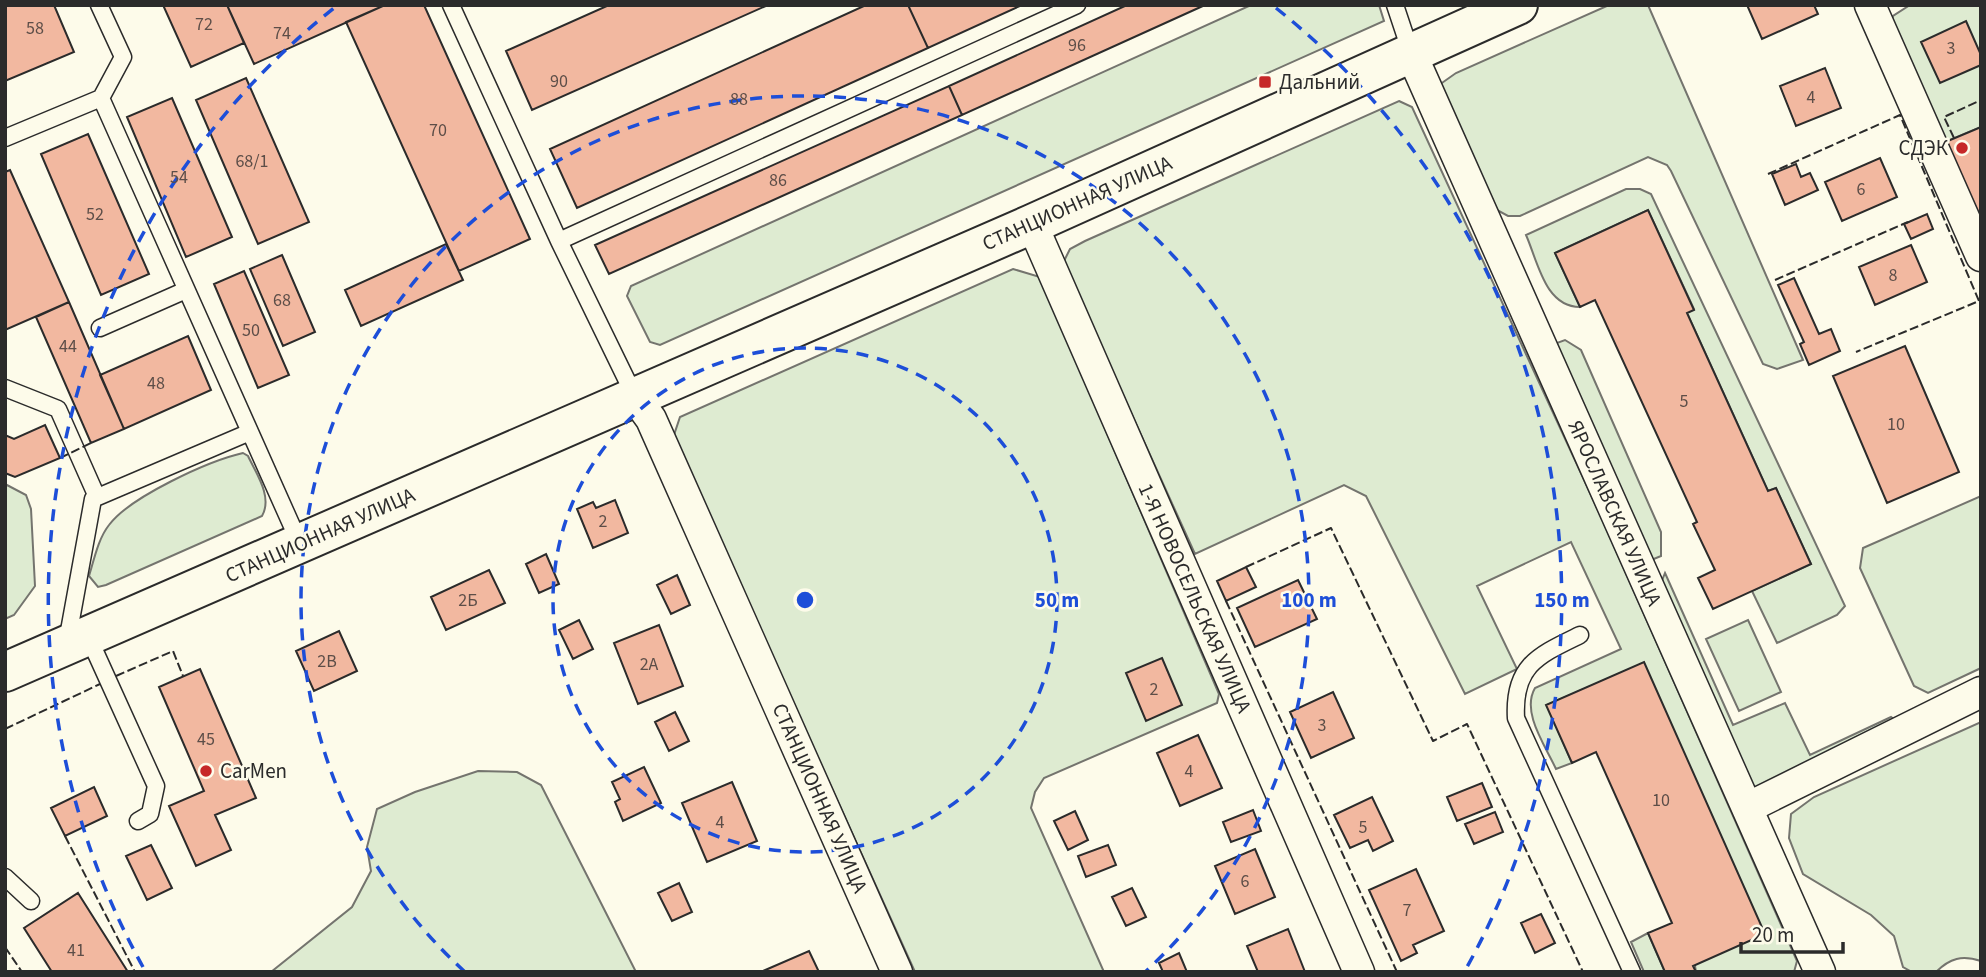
<svg xmlns="http://www.w3.org/2000/svg" width="1986" height="977" font-family="'Source Sans 3',sans-serif">
<style>
.green{fill:#deebd1;stroke:#74746e;stroke-width:2}
.building{fill:#f2b8a0;stroke:#2b2b2b;stroke-width:2}
.lines{fill:none;stroke-linecap:round;stroke-linejoin:round}
.service-casing{stroke:#2b2b2b;stroke-width:19}
.minor-casing{stroke:#2b2b2b;stroke-width:33}
.tertiary-casing{stroke:#2b2b2b;stroke-width:42}
.service{stroke:#fdfbea;stroke-width:16}
.minor{stroke:#fdfbea;stroke-width:30}
.tertiary{stroke:#fdfbea;stroke-width:38}
.fence{stroke:#2b2b2b;stroke-width:2;stroke-dasharray:9 3.5;stroke-linecap:butt}
.ring{fill:none;stroke:#1d4ed8;stroke-width:3.5;stroke-dasharray:12 9}
.poi-dot{fill:#c62828;stroke:#fdfbea;stroke-width:2.5}
.labels{text-anchor:middle;dominant-baseline:central;stroke-width:5;stroke-linejoin:round;paint-order:stroke}
.number-label{font-size:18px;fill:#5d4e48}
.poi-label{font-size:21px;fill:#2b2b2b;stroke:#fdfbea;text-anchor:start}
.street-label{font-size:21px;fill:#2b2b2b;stroke:#fdfbea}
.centre{fill:#1d4ed8;stroke:#fdfbea;stroke-width:3.5}
.ring-label{font-size:21px;text-anchor:middle;font-weight:bold;fill:#1d4ed8;stroke:#fdfbea;stroke-width:5;stroke-linejoin:round;paint-order:stroke}
</style>
<rect width="100%" height="100%" fill="#fdfbea"/>
<!-- green -->
<path class="green" d="M1251,5H1379L1384,21L660,345L650,342L627,296L631,286Z
M1609,5H1648L1803,360L1777,369L1763,364L1671,171L1667,165L1648,157L1520,216H1508L1497,210L1439,85L1456,73Z
M1910,5H1981V127L1943,143L1891,23L1893,16Z
M1399,101L1412,107L1603,521L1797,961L1794,972H1696L1644,663L1547,705L1572,763L1556,769C1545,745 1521,712 1535,688L1621,649L1571,542L1477,586L1517,669L1465,694L1366,496L1344,485L1195,554L1063,263L1070,249L1085,241Z
M1626,189H1640L1651,194L1845,606L1837,615L1777,643L1752,591L1811,564L1776,488L1768,491L1687,313L1694,309L1648,210L1555,253L1580,307C1545,307 1538,262 1526,235Z
M1013,269L1040,277L1219,694L1217,703L1044,778L1035,792L1031,808L1104,972H915L673,438L680,417Z
M1565,340L1581,350L1661,532V556L1649,561L1554,344Z
M243,453L248,456C256,473 273,497 262,516L106,585L98,587L89,576C94,560 98,539 109,525C130,497 208,461 243,453Z
M5,484L26,495L31,509L35,586L14,615L5,619Z
M1981,496V668L1928,693L1914,686L1860,568L1863,548Z
M1665,573L1733,725L1785,703L1810,755L1891,717L1895,720L1756,788L1746,783L1659,588Z
M1748,620L1781,692L1739,711L1706,639Z
M1981,722V961C1962,955 1950,958 1936,972H1912L1903,967L1894,936L1871,915L1803,874L1789,838L1791,814L1814,797Z
M478,771L517,772L541,785L636,972H271L352,907L371,871L367,847L377,809L415,792Z
M1648,933L1665,972H1644L1631,942Z"/>
<!-- building -->
<path class="building" d="M5,5H54L74,52L5,81Z
M163,5H227L244,43L191,67Z
M227,5H385L254,64Z
M385,5H424L530,239L459,271L346,22Z
M609,5H768L532,110L506,51Z
M866,5H908L928,48L577,208L550,149Z
M908,5H1022L928,48Z
M1127,5H1205L962,115L949,86Z
M1747,5H1814L1818,14L1762,39Z
M1966,21L1981,55V65L1940,83L1921,42Z
M1825,68L1841,108L1796,126L1780,86Z
M246,78L309,222L258,244L196,100Z
M949,86L962,115L609,274L595,245Z
M172,98L232,237L186,257L127,117Z
M1981,127V221L1943,143Z
M88,134L149,274L101,295L41,154Z
M1880,158L1897,197L1842,221L1825,182Z
M1796,164L1801,177L1810,173L1818,190L1785,205L1772,174Z
M10,170L69,302L5,330V172Z
M1648,210L1694,310L1687,313L1768,491L1776,488L1811,564L1713,609L1698,578L1715,570L1693,524L1697,522L1595,300L1580,307L1555,253Z
M1927,214L1933,229L1911,239L1904,224Z
M446,244L463,280L361,326L345,290Z
M1911,245L1927,282L1875,305L1859,267Z
M282,255L315,332L283,346L250,269Z
M244,271L289,375L258,388L214,284Z
M1794,278L1819,334L1831,329L1840,351L1809,365L1800,344L1804,342L1778,285Z
M69,302L124,429L91,443L36,317Z
M188,336L211,390L124,429L100,375Z
M1905,346L1959,472L1887,503L1833,376Z
M45,425L60,458L15,477L5,473V435L14,439Z
M615,500L628,533L593,548L577,509L593,502L596,508Z
M546,554L559,584L539,593L526,564Z
M1246,567L1256,587L1226,601L1217,581Z
M489,570L505,603L446,630L431,597Z
M677,575L690,605L671,614L657,585Z
M1298,580L1317,619L1255,647L1237,608Z
M579,620L593,649L573,659L559,630Z
M659,625L683,686L638,704L614,643Z
M339,631L357,671L314,691L296,651Z
M1162,658L1182,705L1146,721L1126,673Z
M1644,662L1765,934L1693,966L1696,972H1665L1648,933L1672,923L1634,837L1596,752L1572,763L1546,705Z
M200,669L256,798L215,815L231,850L196,866L169,806L204,791L159,687Z
M1333,692L1354,738L1311,758L1290,712Z
M675,712L689,741L669,751L655,722Z
M1198,735L1222,788L1180,806L1157,753Z
M644,767L661,803L623,821L615,802L620,799L612,782Z
M732,782L757,841L707,862L682,803Z
M1482,783L1492,807L1457,821L1447,797Z
M94,787L107,816L65,836L51,808Z
M1372,797L1393,841L1373,851L1368,840L1350,848L1334,815Z
M1253,810L1261,831L1231,842L1223,822Z
M1075,811L1088,840L1068,850L1054,821Z
M1495,812L1503,832L1474,844L1465,824Z
M151,845L172,888L147,900L126,856Z
M1108,845L1116,865L1086,877L1078,856Z
M1255,849L1275,897L1235,914L1215,866Z
M1416,869L1444,931L1413,945L1417,953L1401,961L1369,890Z
M679,883L692,912L672,921L658,893Z
M1132,888L1146,917L1126,926L1112,897Z
M78,893L128,972H52L24,928Z
M1541,914L1555,943L1535,953L1521,923Z
M1288,929L1305,972H1258L1247,946Z
M809,951L819,972H763V971Z
M1179,953L1187,972H1163L1159,963Z"/>
<g class="lines">
<defs>
<path id="service" d="M99,5L123,57L101,98L300,544
M451,5L559,241
M1395,5L1411,53
M5,138L101,98
M100,328L186,290
M5,388L58,409L97,497
M635,397L559,241L1077,5
M1580,635C1539,655 1513,665 1516,718L1632,972
M88,636L156,786L150,814L138,821
M67,642L93,499L250,432
M5,877L31,901"/>
<path id="minor" d="M1870,5L1981,256
M1411,53L1820,972
M1032,224L1359,972
M635,397L651,419L897,972
M1747,808L1981,692"/>
<path id="tertiary" d="M5,672L1032,224L1518,5"/>
</defs>
<!-- service casing -->
<use href="#service" class="service-casing"/>
<!-- minor casing -->
<use href="#minor" class="minor-casing"/>
<!-- tertiary casing -->
<use href="#tertiary" class="tertiary-casing"/>
<!-- service -->
<use href="#service" class="service"/>
<!-- minor -->
<use href="#minor" class="minor"/>
<!-- tertiary -->
<use href="#tertiary" class="tertiary"/>
<!-- fence -->
<path class="fence" d="M1954,138L1944,117L1981,100
M1768,174L1900,115L1979,301L1856,352
M1775,280L1908,222
M60,458L91,443
M1246,567L1331,528L1433,741L1467,724L1583,972
M1226,601L1397,972
M116,676L173,651L183,676
M5,729L100,684
M65,836L135,972
M5,947L22,972"/>
</g>
<!-- distance rings -->
<g class="ring">
<circle cx="805" cy="600" r="252"/>
<path d="M465 972A504 504 0 1 1 1145 972"/>
<path d="M143 967A757 757 0 0 1 334 8M1276 8A757 757 0 0 1 1467 967"/>
</g>
<!-- markers -->
<g class="poi-dot">
<rect x="1258" y="75" width="14" height="14" rx="3.5"/>
<circle cx="1962" cy="148" r="7"/>
<circle cx="206" cy="771" r="7"/>
</g>
<g class="labels">
<!-- number labels -->
<g class="number-label">
<text x="204" y="24">72</text>
<text x="35" y="28">58</text>
<text x="282" y="33">74</text>
<text x="1077" y="45">96</text>
<text x="1951" y="48">3</text>
<text x="559" y="81">90</text>
<text x="1811" y="97">4</text>
<text x="739" y="99">88</text>
<text x="438" y="130">70</text>
<text x="252" y="161">68/1</text>
<text x="179" y="177">54</text>
<text x="778" y="180">86</text>
<text x="1861" y="189">6</text>
<text x="95" y="214">52</text>
<text x="1893" y="275">8</text>
<text x="282" y="300">68</text>
<text x="251" y="330">50</text>
<text x="68" y="346">44</text>
<text x="156" y="383">48</text>
<text x="1684" y="401">5</text>
<text x="1896" y="424">10</text>
<text x="603" y="521">2</text>
<text x="468" y="600">2Б</text>
<text x="327" y="661">2В</text>
<text x="649" y="664">2А</text>
<text x="1154" y="689">2</text>
<text x="1322" y="725">3</text>
<text x="206" y="739">45</text>
<text x="1189" y="771">4</text>
<text x="1661" y="800">10</text>
<text x="720" y="822">4</text>
<text x="1363" y="827">5</text>
<text x="1245" y="881">6</text>
<text x="1407" y="910">7</text>
<text x="76" y="950">41</text>
</g>
<!-- poi labels -->
<g class="poi-label">
<text x="1279" y="82">Дальний</text>
<text x="1948" y="148" text-anchor="end">СДЭК</text>
<text x="220" y="771">CarMen</text>
</g>
<!-- street labels -->
<g class="street-label">
<text transform="translate(1077 203) rotate(-24)">СТАНЦИОННАЯ УЛИЦА</text>
<text transform="translate(1615 513) rotate(66)">ЯРОСЛАВСКАЯ УЛИЦА</text>
<text transform="translate(320 535) rotate(-24)">СТАНЦИОННАЯ УЛИЦА</text>
<text transform="translate(1195 598) rotate(66)">1-Я НОВОСЕЛЬСКАЯ УЛИЦА</text>
<text transform="translate(820 798) rotate(66)">СТАНЦИОННАЯ УЛИЦА</text>
</g>
</g>
<circle cx="805" cy="600" r="10" class="centre"/>
<g class="ring-label">
<text x="1057" y="607">50 m</text>
<text x="1309" y="607">100 m</text>
<text x="1562" y="607">150 m</text>
</g>
<!-- border -->
<rect width="1986" height="977" fill="none" stroke="#2b2b2b" stroke-width="14"/>
<!-- scale -->
<path d="M1741 942v10h102v-10" fill="none" stroke="#2b2b2b" stroke-width="3.5"/>
<text x="1752" y="942" font-size="21" fill="#2b2b2b" stroke="#fdfbea" stroke-width="5" paint-order="stroke">20 m</text>
</svg>
